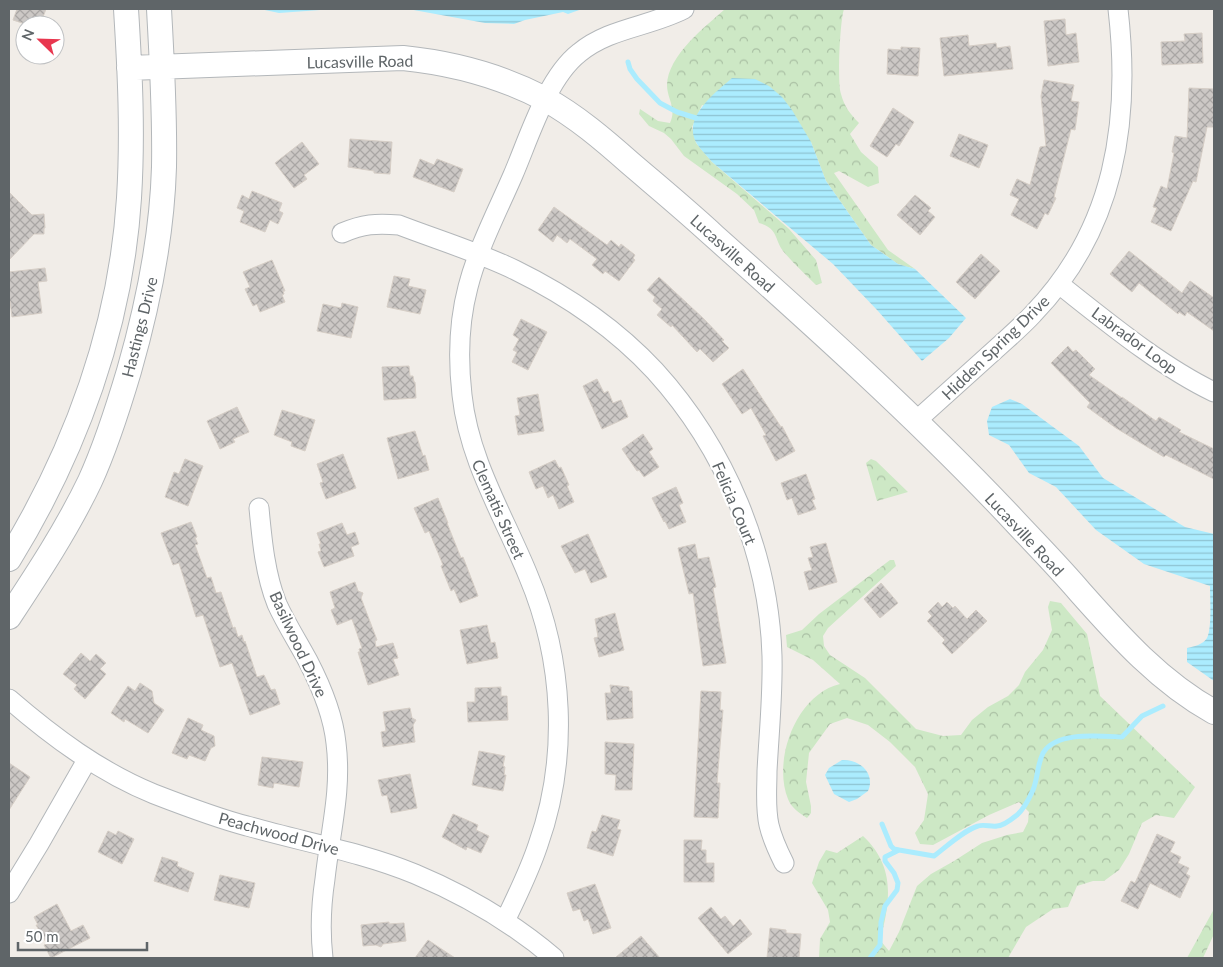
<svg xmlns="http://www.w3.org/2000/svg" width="1223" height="967" font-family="Lato,sans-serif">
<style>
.forest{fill:url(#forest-crowns)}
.water{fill:url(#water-rules)}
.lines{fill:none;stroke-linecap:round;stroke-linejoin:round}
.stream{stroke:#abecfe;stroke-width:5}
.building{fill:url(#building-cross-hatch);stroke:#d6cec6}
.minor-casing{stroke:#b3b7ba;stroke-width:21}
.tertiary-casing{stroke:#b3b7ba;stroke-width:26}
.minor{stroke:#fff;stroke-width:19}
.tertiary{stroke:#fff;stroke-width:24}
.labels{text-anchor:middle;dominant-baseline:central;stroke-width:4.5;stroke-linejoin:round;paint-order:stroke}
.street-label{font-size:16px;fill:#5f6568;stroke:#fff}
</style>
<defs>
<pattern id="forest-crowns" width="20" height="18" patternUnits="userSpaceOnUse" patternTransform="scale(1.25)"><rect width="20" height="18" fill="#cde8c5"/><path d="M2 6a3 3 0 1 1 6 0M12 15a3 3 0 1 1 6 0" fill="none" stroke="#aac0a4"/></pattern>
<pattern id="water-rules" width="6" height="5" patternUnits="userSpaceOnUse" patternTransform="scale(1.25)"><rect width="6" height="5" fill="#abecfe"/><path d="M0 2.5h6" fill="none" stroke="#8ec3d1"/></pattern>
<pattern id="building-cross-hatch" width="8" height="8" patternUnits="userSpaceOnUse" patternTransform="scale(1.25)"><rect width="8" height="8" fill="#ccc8c5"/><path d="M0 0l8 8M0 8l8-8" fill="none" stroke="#a9a6a4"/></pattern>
</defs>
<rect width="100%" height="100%" fill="#f1ede8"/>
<!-- forest -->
<path class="forest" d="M725,9H844C840,20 837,83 841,94C844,106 850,114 859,123L850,134L861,152L878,167L879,183L868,187L839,171L834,173L888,250L915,269L898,264L871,245L826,181L811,142L702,105L692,127L696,143L712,162L789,229L816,260L822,283L816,285C805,274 793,263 783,251C774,238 778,228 759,223L754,210L737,194L684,156L671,139L664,133L649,126L639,114L640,109L658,121L670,123C677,108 667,99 667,85C668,55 705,27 725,9Z
M871,459L876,461L908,492L877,501L866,463Z
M890,560H894L896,566L828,628L823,636L824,646L830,655L865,678L916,729L943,736L961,735L972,720L988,707L1008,696L1019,685L1025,672L1043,650L1052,630L1048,607L1050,601L1061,603L1087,634L1100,696L1195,787L1174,818L1156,815L1142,823L1129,854L1119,870L1104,881H1093L1077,886L1068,907L1053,909L1026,927L1008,958H819L820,939L830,922L828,910L812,883L819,862L826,850L837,853L863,836C895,866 891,900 880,940L889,951L899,932L917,886L931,874L954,861L982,843L1007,835L1023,832L1028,822L1029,812L1019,802L989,815L933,845L920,844L915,833L924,820L928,794L915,767L890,742L868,725L847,718L830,724L809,753L806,782L811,806V813L807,818C799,813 791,807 788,799C772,759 797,694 840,684L813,660L787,647L786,635L802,630L819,614Z
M1214,909V934L1203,958H1187Z"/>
<!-- water -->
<path class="water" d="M260,9H334L279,13Z
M408,9H582L568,14L563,12L525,20L514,24L485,23Z
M732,78L755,79L769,86L782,97L792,110L811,142L826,181L871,245L898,264L915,269L966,318L949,338L922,361L878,311L833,264L712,162C707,156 701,150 697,144C681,118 715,93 732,78Z
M1010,399L1022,404L1079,446L1103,478L1185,527L1214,534V681L1187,662V648C1193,647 1204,644 1207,638C1212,629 1210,597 1210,586L1144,564L1096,530L1056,487L1029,473L1009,445L989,435L987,421L992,407Z
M842,760C859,759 876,773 868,791L857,799L849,802L834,794L825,775L829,768Z"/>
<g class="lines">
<!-- stream -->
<path class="stream" d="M628,62L630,69L637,79L660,103L677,112L696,118
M882,824L891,846L894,849L899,850
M870,958L880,945L881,922L885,906L897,890L898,883L894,873L885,861V857L899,850L934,856C946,847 964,830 978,826C984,824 991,827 997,826C1003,826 1012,819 1017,815C1024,809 1029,799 1033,790C1038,778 1037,765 1043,753C1056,731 1100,736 1122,737L1142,716L1163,706"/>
</g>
<!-- building -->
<path class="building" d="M17,9H46L40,25H28L13,20Z
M1065,19L1066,35L1076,33L1079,62L1048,66L1044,21Z
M1202,33L1203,63L1162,65L1161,42L1185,41L1184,34Z
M968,35L969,46L996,43L997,48L1010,46L1013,69L944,76L940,38Z
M901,47L920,48L918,76L887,74L888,49L901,50Z
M1044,80L1074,85L1071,101L1079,102L1075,130L1071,129L1054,197L1056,198L1048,215L1045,213L1037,229L1011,215L1019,199L1010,195L1017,179L1030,185L1040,147L1046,146L1041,96Z
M1189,88L1214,89V127H1207L1196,182L1193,181L1171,231L1151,222L1157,208L1153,207L1161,186L1167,189L1174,153L1172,152L1175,136L1187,138Z
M893,108L914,122L899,146L896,144L887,157L870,146Z
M959,134L988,145L979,168L950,156Z
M350,139L392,142L390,174L374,173V171L348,167Z
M302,142L319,164L304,175L307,179L294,188L275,163Z
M420,159L434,165L437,159L463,169L454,192L413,177Z
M252,191L282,203L279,211L283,213L278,224L270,220L265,232L240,222L244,211L237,208L242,195L249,199Z
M9,192L32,215L44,214L45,228H44V234H34L9,260Z
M915,195L931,208L928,211L935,217L920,235L897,215Z
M554,207L607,245L611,240L619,247L621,244L635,255L633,258L635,260L619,281L605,271L603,274L592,265L597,259L570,239L567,243L557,235L553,242L538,230Z
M1129,251L1182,293L1190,281L1214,298V331L1187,312L1185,316L1179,312L1178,314L1139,283L1132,292L1110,274Z
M981,254L1000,271L975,299L956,282Z
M272,260L285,291H283L284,294L282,295L285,302L260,312L257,304L253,306L245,289L250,287L243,272Z
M45,268L47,281L38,282L42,313L12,317L10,301L9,302V272Z
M394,276L410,279L408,286L426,290L420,314L387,307Z
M659,277L704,319L724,340L722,341L729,348L713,362L700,349L697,352L672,325L671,327L657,315L662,309L653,301L655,297L647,290Z
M342,303L358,307L351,338L317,331L323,304L341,308Z
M521,319L547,332L528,370L512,362L517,352L513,350L519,339L513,335Z
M1068,346L1073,352L1076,350L1095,369L1089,375L1122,398V397L1156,421L1159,417L1181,430L1179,432L1214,449V479L1166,455L1164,457L1116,428L1087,407L1090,403L1051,363Z
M409,366L410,376H413L414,382H415L416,398L384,400L382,367Z
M743,369L781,427L782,426L795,451L776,461L763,436L766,435L751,408L742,414L722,384Z
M597,379L604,393L608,391L613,403L621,400L628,417L602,429L583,386Z
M538,394L544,431L518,435L515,416L520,415L517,398Z
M237,407L249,432L233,439L235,442L220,449L207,421Z
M282,410L315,420L305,451L291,446L292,442L274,435Z
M415,431L423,456L425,455L429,470L398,479L387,438Z
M643,434L653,449L649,452L659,467L644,477L639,470L637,471L622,449Z
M343,454L356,488L326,499L320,483L323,482L317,464Z
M185,459L203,466L188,506L165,497L174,472L179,474Z
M555,460L559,468L561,467L569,485L567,486L574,502L559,509L553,495L548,498L543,486L536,489L529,472Z
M806,474L815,499L812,500L816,509L798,515L792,498L787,500L781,483Z
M676,487L683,503L679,505L686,522L669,529L665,521L664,522L652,498Z
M438,498L448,523H447L461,558L463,557L478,596L460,603L454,589L451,591L441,566L443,565L429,531L425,533L414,508Z
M191,522L197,537L195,538L198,544L195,545L207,578L211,577L216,593L221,592L233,628L235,627L238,637L242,635L244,642L245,641L257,677L264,675L271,690L275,689L280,704L250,715L232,663L220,667L203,615L196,617L179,563L173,565L161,533Z
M342,523L347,535L355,532L359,544L351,547L354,556L324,567L318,552L321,551L319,544H321L317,533Z
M588,534L607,577L591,583L585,569L575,573L561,546Z
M826,543L837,582L809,590L804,572L812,570L808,558L813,557L810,547Z
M695,544L698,559L709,557L716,587L713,588L726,663L703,666L693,593L689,594L678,548Z
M355,582L358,591L363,593L361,598L377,640L375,641L376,647L393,643L398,658L393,659L399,675L368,685L358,652H360L359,649L362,648L352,619L337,625L331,610L335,608L330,592Z
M881,583L898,603L880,618L864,599Z
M938,602L942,607L947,602L953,608L955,606L967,619L976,610L987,621L952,654L942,643L945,640L927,621L932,616L928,612Z
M615,613L624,650L599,657L594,638L598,637L595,619Z
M487,625L491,643L495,642L498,658L467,664L460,630Z
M81,653L90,661L96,654L106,663L100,669L106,674L85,699L74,689L77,685L63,674Z
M140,683L152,691L154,703L164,710L148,733L125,719L124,722L111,713L128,686L135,691Z
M610,685L629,687V691H632L633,718L607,720L605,693H611Z
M501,687V696H507L508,720L468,722L467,702H475V688Z
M701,691L721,692L720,710H723L717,783H720L718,818L694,817Z
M410,708L412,718L416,720L413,725L415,742L383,747L381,732L386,731L383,712Z
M188,718L203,725L201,730L214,736L215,746L211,748L205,761L189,755L187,759L172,753Z
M605,742L634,744L632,790H615L616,775L605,774Z
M479,751L505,756L503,766L505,767L504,775H506L503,791L472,785Z
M262,757L303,762L299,787L274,783L273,788L258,785Z
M9,763L30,777L9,810Z
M410,774L417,808L391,813L387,795L382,796L378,780Z
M453,814L478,825L476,830L489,836L481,853L467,847L466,850L442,837Z
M602,815L620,820L617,829L621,830L613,856L587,848L592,831L596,832Z
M108,831L116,835L118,831L134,839L122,864L98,852Z
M1157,834L1175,842L1170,852L1181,857L1178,863L1189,868L1186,874L1190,876L1180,898L1150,883L1138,909L1121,901L1131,881L1135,883Z
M684,840H702L701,850H706V863H714V882H684Z
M162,857L178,862L177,866L194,873L188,892L154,881Z
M220,875L255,883L249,908L214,900Z
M595,884L611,928L593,934L588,919L584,921L580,909L573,911L567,893Z
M57,904L71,931L83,925L90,938L51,958L44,945L47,944L36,925H38L34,917Z
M711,907L721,919L725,916L733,926L740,919L752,934L728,954L698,918Z
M389,922V924L404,923L406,941L383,944L381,947L376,945L363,946L361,925Z
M770,928L786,930V933L801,934L799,958H767Z
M641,936L660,958H615Z
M428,940L455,958H415Z"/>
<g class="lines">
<defs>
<path id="minor" d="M342,233C363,224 376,223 399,225C438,240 478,252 515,270C566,295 616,329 655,371C725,448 769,552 772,656C773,694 769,733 767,771C767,789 765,807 769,825C772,838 778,851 784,863
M1059,284C1106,321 1160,366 1214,392
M916,421C943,397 970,372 997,348C1009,337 1022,326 1033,314C1115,229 1131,122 1118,9
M259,508C262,540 265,574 277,604C286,624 298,642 308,661C321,686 333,714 336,743C342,791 330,832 325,879C321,905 320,932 323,958
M9,699C53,737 100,772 154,794C185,806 216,818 247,826C303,842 362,852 415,874C465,895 513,923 554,958
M9,893L39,844L87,760
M505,921C517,896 529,872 538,845C569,758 564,660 528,575C504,516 469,461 462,395C458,360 459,321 468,287C478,248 497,212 513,175C529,138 547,78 579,53C609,28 649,27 684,9"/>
<path id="tertiary" d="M129,68L403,58C452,63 501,76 545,99C576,116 604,140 630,163C658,187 687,211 714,236C815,326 915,416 1008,514C1032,540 1057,565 1080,592C1120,637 1160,682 1214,712
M9,559C76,450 121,326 129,198C133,134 130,72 126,9
M9,617C38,573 67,529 90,481C106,446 118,408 129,371C148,305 162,236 164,167C165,114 162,61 159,9"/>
</defs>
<!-- minor casing -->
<use href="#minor" class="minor-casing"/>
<!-- tertiary casing -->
<use href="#tertiary" class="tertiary-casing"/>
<!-- minor -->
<use href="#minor" class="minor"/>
<!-- tertiary -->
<use href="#tertiary" class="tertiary"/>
</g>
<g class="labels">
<!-- street labels -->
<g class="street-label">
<text transform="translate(360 61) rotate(-1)">Lucasville Road</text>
<text transform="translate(733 253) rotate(42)">Lucasville Road</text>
<text transform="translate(139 327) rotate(-76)">Hastings Drive</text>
<text transform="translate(1135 340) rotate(36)">Labrador Loop</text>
<text transform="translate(995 347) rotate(-44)">Hidden Spring Drive</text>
<text transform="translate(735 503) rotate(67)">Felicia Court</text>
<text transform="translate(499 509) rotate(66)">Clematis Street</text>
<text transform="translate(1025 534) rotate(47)">Lucasville Road</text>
<text transform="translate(299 644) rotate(65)">Basilwood Drive</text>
<text transform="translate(279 833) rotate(15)">Peachwood Drive</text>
</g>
</g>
<!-- border -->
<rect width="1223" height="967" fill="none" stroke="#5f6568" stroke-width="20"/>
<!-- north arrow -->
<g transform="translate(40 40) rotate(293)"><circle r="24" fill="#ffffff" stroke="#bfc1c3"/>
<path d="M0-4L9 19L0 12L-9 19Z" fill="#e8374f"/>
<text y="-8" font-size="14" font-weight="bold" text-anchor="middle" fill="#5f6568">N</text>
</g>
<!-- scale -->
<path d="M18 942v8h129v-8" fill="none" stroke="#5f6568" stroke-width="2.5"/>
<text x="25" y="942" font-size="15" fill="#5f6568" stroke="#ffffff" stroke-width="4" paint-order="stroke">50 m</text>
</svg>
